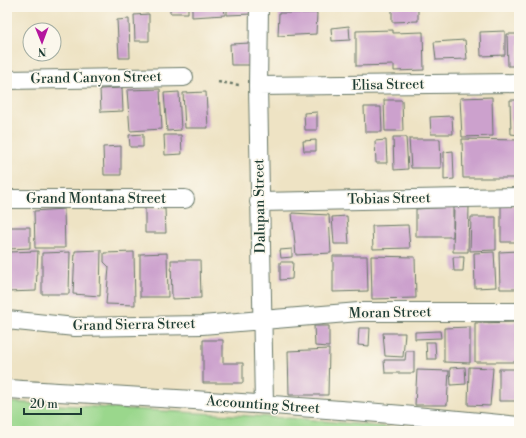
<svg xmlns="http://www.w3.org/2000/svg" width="526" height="438" font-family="'Libre Bodoni',serif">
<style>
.green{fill:#9ad78c;stroke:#5c8a60}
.building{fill:#cca1cd}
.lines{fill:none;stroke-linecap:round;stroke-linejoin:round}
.minor-casing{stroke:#677766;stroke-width:20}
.path{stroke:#677766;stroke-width:2.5;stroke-dasharray:3 3;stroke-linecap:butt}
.minor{stroke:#fff;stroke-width:18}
.labels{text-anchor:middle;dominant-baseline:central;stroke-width:3;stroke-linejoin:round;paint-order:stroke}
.street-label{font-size:14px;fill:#1f3d34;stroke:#fbf7ec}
</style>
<rect width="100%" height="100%" fill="#fbf7ec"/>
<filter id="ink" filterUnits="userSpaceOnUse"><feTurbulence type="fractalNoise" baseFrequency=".025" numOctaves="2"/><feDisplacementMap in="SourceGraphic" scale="8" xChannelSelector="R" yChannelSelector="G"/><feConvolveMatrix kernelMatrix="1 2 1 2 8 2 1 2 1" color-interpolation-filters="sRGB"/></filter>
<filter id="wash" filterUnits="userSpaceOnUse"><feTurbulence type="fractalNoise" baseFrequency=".012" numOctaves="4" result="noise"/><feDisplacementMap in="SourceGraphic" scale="16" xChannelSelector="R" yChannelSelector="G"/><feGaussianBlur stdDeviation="0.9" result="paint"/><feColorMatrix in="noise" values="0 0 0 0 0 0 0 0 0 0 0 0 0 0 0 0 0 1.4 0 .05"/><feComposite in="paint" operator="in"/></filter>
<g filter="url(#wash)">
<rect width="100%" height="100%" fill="#eee3c4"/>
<!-- green -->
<path class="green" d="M7,402L304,419L427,431H7Z"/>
<g id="blocks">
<!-- building -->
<path class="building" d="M118,7H148V9L118,10Z
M170,7H188V13H170Z
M192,7H224L225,15L192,17Z
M227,7H251L252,14L227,15Z
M392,7H418V21L392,22Z
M279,13H317L316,34L278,36Z
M149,14V41H135L134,15Z
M129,19L130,58H119L117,20Z
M349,26L350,40L332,41L331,28Z
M393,30V33L423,32L424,70L394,71V65L356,66V31Z
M505,31V55L481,56L480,32Z
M507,34H519V66H508Z
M465,40L467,59L436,60L434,42Z
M250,43L251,65H231L230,44Z
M122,88L123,111L101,112L100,89Z
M160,89L162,129L130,131L127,90Z
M179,92L181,130L167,131L164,93Z
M206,92L208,128H185L183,93Z
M492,97L493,136L462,137L460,98Z
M384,100H402L403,131H385Z
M510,100H519V135L511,134Z
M364,107H381L382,132H365Z
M317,112V130H305L304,113Z
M452,116L453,134H431L430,117Z
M143,134V147H130L129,135Z
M164,135H181L182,154L165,155Z
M393,137H406L408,169L394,170Z
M409,139H440L441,168H411Z
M462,139L519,140V178H463Z
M316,140V151H304L303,141Z
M386,140L387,163H376L375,141Z
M121,146V175H104L103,147Z
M453,151L454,179L444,180V152Z
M519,205V242H501V206Z
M454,206H469L468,252H453Z
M453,207V237H416V209Z
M145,208L165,209L166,233H145Z
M64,209L65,248H35L34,211Z
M292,213L329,215L331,253L296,255Z
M347,216L349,244H334L332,217Z
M471,217H496V250L470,251Z
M408,225L410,248L373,249L372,226Z
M8,227H30V248L9,249Z
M292,249V257L281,258L280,250Z
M101,250L100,296L73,294L75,251Z
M38,251L36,291L7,292L8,252Z
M519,251V289H500L499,252Z
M70,252L69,294H42V253Z
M134,252L135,305L106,304L109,267L104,262V253Z
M494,252L496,287L475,288L474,253Z
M167,253L168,297H140V254Z
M333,256H367L368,291L333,292Z
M371,256L415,257L416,298L372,299Z
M453,257H464L463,271H454Z
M171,260H200L201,298L172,299Z
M280,262H293L292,279L280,280Z
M519,322V362H475V323Z
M314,326H329V347L315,346Z
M470,327V363L444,362V328Z
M359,328H370L369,346L358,345Z
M440,331L441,338L415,339V332Z
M383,333H405L403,357L385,356Z
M203,340H223V363H243V383H203Z
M426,342H435L436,359H427Z
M329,349L328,395H289L288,351Z
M406,351H414V373H385L384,360H405Z
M465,367L466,384L451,385L450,368Z
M469,367L493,368L490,406L468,405Z
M499,369H519V401H499Z
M417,370L449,371L447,405H415Z"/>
</g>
</g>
<g filter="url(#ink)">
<use href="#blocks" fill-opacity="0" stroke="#677766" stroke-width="1"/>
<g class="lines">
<defs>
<path id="minor" d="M259,7L258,86L264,404
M7,80L184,77
M258,86L519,83
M7,199H185
M259,202L519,197
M7,320L75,327L202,325L359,312H519
M7,389C178,399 349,408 519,426"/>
</defs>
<!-- minor casing -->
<use href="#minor" class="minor-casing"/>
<!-- path -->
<path class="path" d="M218,82L239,85"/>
<!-- minor -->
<use href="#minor" class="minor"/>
</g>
</g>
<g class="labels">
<!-- street labels -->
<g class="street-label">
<text transform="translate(96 78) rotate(-1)">Grand Canyon Street</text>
<text transform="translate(388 85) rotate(-1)">Elisa Street</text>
<text x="96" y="199">Grand Montana Street</text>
<text transform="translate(389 199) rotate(-1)">Tobias Street</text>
<text transform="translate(260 206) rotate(-91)">Dalupan Street</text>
<text transform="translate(390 313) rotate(-1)">Moran Street</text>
<text transform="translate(134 325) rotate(-1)">Grand Sierra Street</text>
<text transform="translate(263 405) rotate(4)">Accounting Street</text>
</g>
</g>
<!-- margin -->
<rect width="526" height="438" fill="none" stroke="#fbf7ec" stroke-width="24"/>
<!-- north arrow -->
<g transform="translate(42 42) rotate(179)"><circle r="19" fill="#fbf7ec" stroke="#a3ada2"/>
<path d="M0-3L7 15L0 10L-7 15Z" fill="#b5179e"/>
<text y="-6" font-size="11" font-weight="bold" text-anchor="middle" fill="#1f3d34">N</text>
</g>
<!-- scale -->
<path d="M24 408v6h57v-6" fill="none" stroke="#1f3d34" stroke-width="2"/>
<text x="30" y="408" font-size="12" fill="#1f3d34" stroke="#fbf7ec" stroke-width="3" paint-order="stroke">20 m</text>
</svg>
